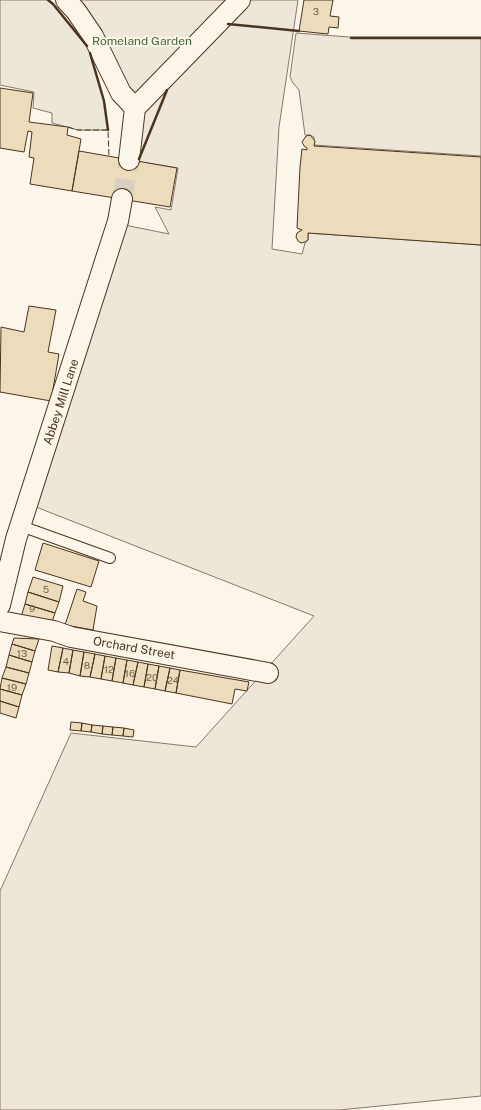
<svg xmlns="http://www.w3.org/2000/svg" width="481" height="1110" font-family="'Public Sans',sans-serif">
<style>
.green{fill:#ede6d9;stroke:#887966}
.parking{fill:#ede7d9;stroke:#887966}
.building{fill:#ecdcbc;stroke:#4a3520}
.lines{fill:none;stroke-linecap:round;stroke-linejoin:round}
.minor-tunnel{stroke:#d8cfc1;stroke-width:20;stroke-dasharray:20 10;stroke-linecap:butt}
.service-casing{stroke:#4a3520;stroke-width:12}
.minor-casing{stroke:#4a3520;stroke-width:22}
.service{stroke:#fbf6e9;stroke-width:10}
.minor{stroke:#fbf6e9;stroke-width:20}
.fence{stroke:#4a3520;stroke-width:1;stroke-dasharray:6 2.5;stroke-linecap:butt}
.wall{stroke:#4a3520;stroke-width:2.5}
.labels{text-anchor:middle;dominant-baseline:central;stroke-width:4;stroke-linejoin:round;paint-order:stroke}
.number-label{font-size:10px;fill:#725f47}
.park-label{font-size:12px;fill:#436837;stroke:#fbf6e9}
.street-label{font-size:12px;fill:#4a3520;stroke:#fbf6e9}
</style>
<rect width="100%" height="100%" fill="#fbf6e9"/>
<!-- green -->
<path class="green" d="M66,0H239L135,107Z
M245,0H298L279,127L272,249L302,254L305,243L308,240V233L481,245V1096L339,1110H0V891L71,733L196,747L314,616L31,505L120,224L169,234L155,207L171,210L178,168L129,160L137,109Z
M296,33L349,37H481V156L314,145V137L310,135H305L299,90L293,83L290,77Z"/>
<!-- parking -->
<path class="parking" d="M0,0H48L53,4L88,47L104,101L108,130H78L52,123V113L33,108L34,92L0,85Z"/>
<!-- building -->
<path class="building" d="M304,0H333L330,16L339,17L338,28L329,27L328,34L299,31Z
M0,88L33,93L29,122L68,127L67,135L81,139L72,191L30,184L34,158L29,157L32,132L28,131L24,152L0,148Z
M310,135L315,141L314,146L481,157V245L308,233V240L305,242L301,243L298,241L296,237L297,233L302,230L297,228L300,167L302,149L307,150V148L304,146L302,142L306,136Z
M79,151L177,168L170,207L72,191Z
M29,306L56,310L48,352L59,354L51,401L0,392L1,327L24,332Z
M43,543L99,561L91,587L35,570Z
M33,577L63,586L59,602L28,592Z
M77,589L86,592L83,601L97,606L93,630L65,625Z
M28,592L59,602L55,613L25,604Z
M25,604L55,613L52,622L21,617Z
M14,638L39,639L35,651L12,644Z
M12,644L35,651L32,662L9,655Z
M52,646L63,648L58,672L48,670Z
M63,648L73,650L69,673L58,672Z
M73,650L84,652L80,676L69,673Z
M84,652L95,654L90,677L80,676Z
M95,654L105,656L101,679L90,677Z
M9,655L32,662L29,673L6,667Z
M105,656L116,658L112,681L101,679Z
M116,658L127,660L123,683L112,681Z
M127,660L138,662L133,685L123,683Z
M138,662L148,664L144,687L133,685Z
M148,664L159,666L155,689L144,687Z
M159,666L170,668L165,691L155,689Z
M6,667L29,673L26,684L2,678Z
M170,668L180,670L176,693L165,691Z
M180,670L249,682L247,691L235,689L232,704L176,693Z
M2,678L26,684L22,695L0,689Z
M0,689L22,695L19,707L0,701Z
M0,701L19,707L16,718L0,713Z
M71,722L82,723L81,731L70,730Z
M82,723L92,725L91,732L81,731Z
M92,725L103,726L102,734L91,732Z
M103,726L113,727L112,735L102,734Z
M113,727L124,728L123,736L112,735Z
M124,728L134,730L133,737L123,736Z"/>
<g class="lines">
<!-- minor-tunnel -->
<path class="minor-tunnel" d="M122,199L129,160"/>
<defs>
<path id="service" d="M21,526L110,558"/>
<path id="minor" d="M66,0L76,11L93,36L121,93L135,108
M135,108L240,0
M129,160L135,108
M0,605L16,539L118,221L122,199
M0,621L54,631L71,637L268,673"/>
</defs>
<!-- service casing -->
<use href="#service" class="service-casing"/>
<!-- minor casing -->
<use href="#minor" class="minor-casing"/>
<!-- service -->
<use href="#service" class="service"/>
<!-- minor -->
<use href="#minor" class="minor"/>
<!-- fence -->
<path class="fence" d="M68,127L78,130H108L109,156"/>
<!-- wall -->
<path class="wall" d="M48,0L53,4L87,46
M228,24L299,31
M351,38H481
M90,53L104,101L108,130
M139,159L167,90"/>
</g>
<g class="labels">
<!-- number labels -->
<g class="number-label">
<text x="316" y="11">3</text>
<text x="46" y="589">5</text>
<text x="32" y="608">9</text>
<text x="22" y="653">13</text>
<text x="66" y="661">4</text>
<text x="87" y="665">8</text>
<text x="109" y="669">12</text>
<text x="130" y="673">16</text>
<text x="152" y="677">20</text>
<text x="173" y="680">24</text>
<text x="12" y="687">19</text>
</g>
<!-- park labels -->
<g class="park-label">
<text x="142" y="41">Romeland Garden</text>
</g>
<!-- street labels -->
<g class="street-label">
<text transform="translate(61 402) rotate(-72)">Abbey Mill Lane</text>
<text transform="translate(134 648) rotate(10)">Orchard Street</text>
</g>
</g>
</svg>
